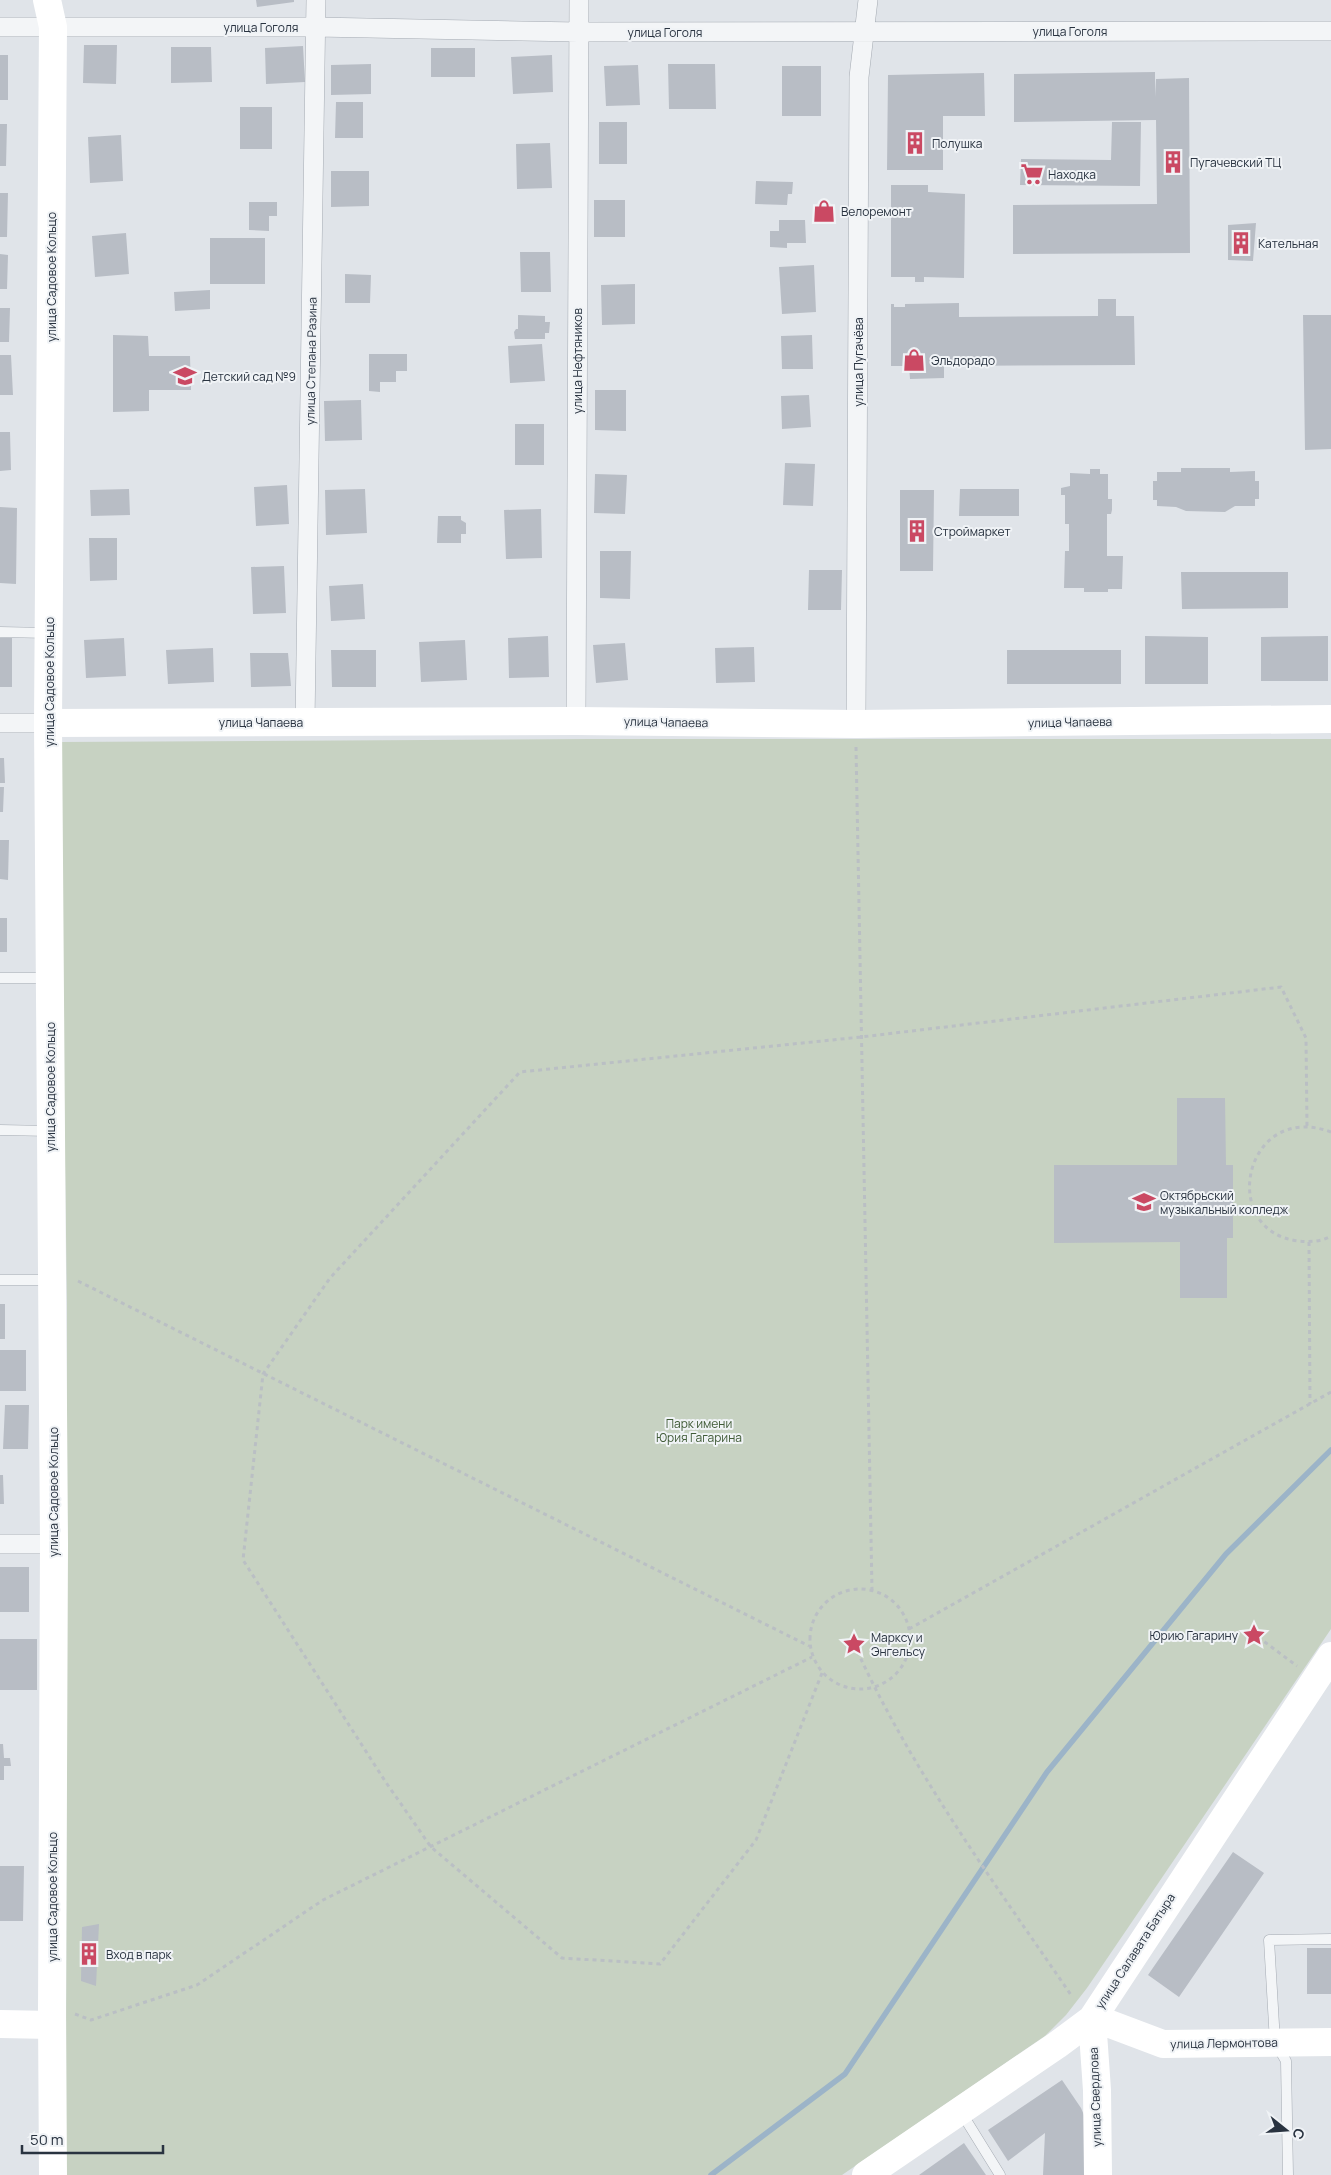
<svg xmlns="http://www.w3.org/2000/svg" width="1331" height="2175" font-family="Manrope,sans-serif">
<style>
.green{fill:#c7d2c2}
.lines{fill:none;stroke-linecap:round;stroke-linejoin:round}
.stream{stroke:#9cb4c8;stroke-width:5.5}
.building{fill:#b8bdc5}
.lane-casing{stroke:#a5abb3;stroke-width:11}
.street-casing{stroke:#a5abb3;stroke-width:20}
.path{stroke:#babfc4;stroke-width:3;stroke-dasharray:4 4;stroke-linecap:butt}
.lane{stroke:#f3f5f7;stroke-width:10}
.street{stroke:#f3f5f7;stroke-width:19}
.secondary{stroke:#fff;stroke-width:28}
.labels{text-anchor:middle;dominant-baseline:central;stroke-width:4;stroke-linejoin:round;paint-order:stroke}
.street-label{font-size:12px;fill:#293340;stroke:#f0f3f6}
.poi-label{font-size:12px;fill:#293340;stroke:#f0f3f6;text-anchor:start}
.park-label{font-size:12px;fill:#405b37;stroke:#f0f3f6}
</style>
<rect width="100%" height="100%" fill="#e0e4e9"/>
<!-- green -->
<path class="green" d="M591,739H1331V1629L1087,1988L1066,2015L1045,2036L842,2175H66L67,1303L59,742Z"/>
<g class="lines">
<!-- stream -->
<path class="stream" d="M711,2175L845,2074L1047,1772L1226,1554L1331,1450"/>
</g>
<!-- building -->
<path class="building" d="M256,0H294V2L257,7Z
M84,45H117L116,84L83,83Z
M303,46L305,82L266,84L265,48Z
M171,47H211L212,82L171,83Z
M431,48H475V77H431Z
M0,55H8V100H0Z
M552,55L553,92L513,94L511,57Z
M371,64V94L331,95V65Z
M668,64H715L716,109H669Z
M638,65L640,105L606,106L604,66Z
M782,66H821V116H782Z
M1155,72V97L1156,79L1189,78L1190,253L1013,254V205L1157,204L1156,120L1014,122V74Z
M984,73L985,116H943V170H887L888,75Z
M336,102H363V138H335Z
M240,107H272V149H240Z
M599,122H627V164H599Z
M1112,122H1141L1140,186L1020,185L1021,159L1111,160Z
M0,124H7L6,166H0Z
M121,135L123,181L90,183L88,137Z
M550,143L552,188L517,189L516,144Z
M331,171H369V206L331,207Z
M756,181L793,182L792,194H788L787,205L755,204Z
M891,185H928V192L965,194L964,278L924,277V282H915V277H891Z
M0,193H8L7,237H0Z
M594,200H625V237H594Z
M249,202H277V216H269V231L249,230Z
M779,220H805L806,243H787V248L770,247V231H779Z
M1256,223L1253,261L1228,260V225Z
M126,233L129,274L95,277L92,236Z
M210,238H265V284H210Z
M520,252H550L551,292H521Z
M0,254L8,255L7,289H0Z
M814,265L816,312L782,314L779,267Z
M345,274L371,275L370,303H345Z
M635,284V324L602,325L601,285Z
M210,290V309L175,311L174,292Z
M1098,299H1116V316H1134L1135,365L944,366V378L910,379L909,366H891V304H894V307H905V304L959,303V317L1098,316Z
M0,308H10L9,342H0Z
M518,315L545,316V322H550L549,333H545V339H515L514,332L516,329H518Z
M1303,315H1331V449L1305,450Z
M113,335L148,336L149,356H190L191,390H149V411L113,412Z
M812,335L813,369H782L781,336Z
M542,344L545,381L510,383L508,346Z
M369,354H407V371H396V382H380V392L369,391Z
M0,355H11L13,395H0Z
M595,390H626V431L595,430Z
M809,395L811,427L782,429L781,396Z
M361,400L362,440L325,441L324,401Z
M515,424H544V465H515Z
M0,432H10L11,470L0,471Z
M785,463L815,464L813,506L783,505Z
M1181,468H1230V472L1255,471V481H1259V499H1255V506H1235L1225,512L1186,511L1176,507L1157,506V500H1153V481H1157V472H1181Z
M1090,469H1100V474H1108V499H1112V510L1111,514H1107V556H1123L1122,589H1108V592H1084V588H1064L1065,551H1069V524H1065V495H1061V488L1070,486V473L1090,474Z
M595,474L627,475L625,514L594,513Z
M287,485L289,524L256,526L254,487Z
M129,489L130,515L91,516L90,490Z
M365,489L367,533L326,535L325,490Z
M960,489H1019V516H959Z
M900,490H934L933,571H900Z
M0,507L17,508L16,584L0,583Z
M541,509L542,558L506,559L504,510Z
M438,516H461V520L466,523V534H461V543H437Z
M89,538H117V580L90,581Z
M600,551H631L630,599L600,598Z
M284,566L286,613L253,614L251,567Z
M809,570H842L841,610H808Z
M1181,572H1288V608L1182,609Z
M363,584L365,619L331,621L329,586Z
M548,636L549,677L509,678L508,638Z
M1145,636L1208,637V684H1145Z
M1328,636V681H1261V637Z
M0,638H12V687H0Z
M124,638L126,676L86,678L84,640Z
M465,640L467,680L421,682L419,642Z
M625,643L628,680L596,683L593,645Z
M754,647L755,682L716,683L715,648Z
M213,648L214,682L168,684L166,650Z
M331,650H376V687H332Z
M1007,650H1121V684H1007Z
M250,653H288L291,686L251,687Z
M0,758H4L5,783H0Z
M0,787H4L3,812H0Z
M0,840H9L8,880L0,879Z
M0,918H7V952H0Z
M1177,1098H1225L1226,1165H1233V1238H1227V1298H1180V1242L1054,1243V1165H1177Z
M0,1304H5V1339H0Z
M0,1350H26V1391H0Z
M5,1405H29L28,1449H3Z
M0,1475H3L4,1504H0Z
M0,1567H29V1612H0Z
M0,1639H37V1690H0Z
M0,1744H3L4,1758H10L11,1766H4V1780H0Z
M1233,1852L1264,1873L1179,1997L1148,1975Z
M0,1866H24L23,1921H0Z
M99,1924L96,1986L81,1981L82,1927Z
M1307,1948H1331V1994H1307Z
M1062,2080L1081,2108L1087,2122L1085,2175H1043L1045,2133L1008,2161L988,2130Z
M964,2143L986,2175H919Z"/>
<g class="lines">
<defs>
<path id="lane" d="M0,632L48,633
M0,978H49
M0,1130L50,1131
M0,1280H50
M961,2112L1000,2175
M1288,2175L1286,2061L1275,2042L1269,1940L1331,1939"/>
<path id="street" d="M0,27H316L578,32L1331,31
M576,721L579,0
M305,722L316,0
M0,723H48
M856,724L859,77L868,0
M0,1544H54"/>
</defs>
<!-- lane casing -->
<use href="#lane" class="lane-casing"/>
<!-- street casing -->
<use href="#street" class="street-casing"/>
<!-- path -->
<path class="path" d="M856,747L872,1590
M1331,1132C1244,1100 1217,1231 1298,1241C1309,1242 1321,1242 1331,1236
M1309,1242L1310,1404
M78,1281L809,1646
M810 1639a50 50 0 1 1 100 0a50 50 0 1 1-100 0Z
M909,1629L1331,1392
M1258,1637L1297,1666
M854,1644C911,1770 993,1881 1071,1995
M822,1673L756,1840L660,1964L562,1958L431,1847L385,1781L243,1560L263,1374L330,1278L520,1072L861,1037L1281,987L1306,1038L1307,1127
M75,2014L91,2020L197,1985L323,1900L812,1657"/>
<!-- lane -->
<use href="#lane" class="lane"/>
<!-- street -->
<use href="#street" class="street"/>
<!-- secondary -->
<path class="secondary" d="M47,0L53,27L48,723L54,1544L52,2014L53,2175
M48,723L576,721L856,724L1331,719
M0,2024L52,2025
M866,2175L1057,2045L1092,2019L1331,1656
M1098,2175L1097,2090L1092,2019L1102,2021L1163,2044L1331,2042"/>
</g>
<!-- icons -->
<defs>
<symbol id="building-bare" viewBox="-9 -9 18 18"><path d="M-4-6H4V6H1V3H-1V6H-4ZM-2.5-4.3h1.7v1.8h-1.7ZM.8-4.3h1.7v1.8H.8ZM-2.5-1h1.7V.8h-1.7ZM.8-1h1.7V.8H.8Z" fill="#ca4963" stroke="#f0f3f6" stroke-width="2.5" paint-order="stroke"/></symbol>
<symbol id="supermarket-bare" viewBox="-9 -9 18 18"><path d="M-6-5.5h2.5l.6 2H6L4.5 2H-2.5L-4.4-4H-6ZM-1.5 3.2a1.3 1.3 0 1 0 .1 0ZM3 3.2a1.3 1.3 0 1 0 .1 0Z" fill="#ca4963" stroke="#f0f3f6" stroke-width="2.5" paint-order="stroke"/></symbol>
<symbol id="shop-bare" viewBox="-9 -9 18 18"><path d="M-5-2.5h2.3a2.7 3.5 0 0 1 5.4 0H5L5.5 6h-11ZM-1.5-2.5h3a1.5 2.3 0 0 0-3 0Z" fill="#ca4963" stroke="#f0f3f6" stroke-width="2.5" paint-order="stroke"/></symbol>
<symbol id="school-bare" viewBox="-9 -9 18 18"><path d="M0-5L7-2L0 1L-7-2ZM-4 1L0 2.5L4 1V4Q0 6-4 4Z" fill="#ca4963" stroke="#f0f3f6" stroke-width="2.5" paint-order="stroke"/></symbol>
<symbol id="university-bare" viewBox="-9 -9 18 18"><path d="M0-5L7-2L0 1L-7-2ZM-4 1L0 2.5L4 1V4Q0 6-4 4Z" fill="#ca4963" stroke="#f0f3f6" stroke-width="2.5" paint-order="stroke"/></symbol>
<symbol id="sight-bare" viewBox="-9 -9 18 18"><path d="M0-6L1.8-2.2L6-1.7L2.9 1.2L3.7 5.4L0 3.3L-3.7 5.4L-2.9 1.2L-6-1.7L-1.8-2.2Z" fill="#ca4963" stroke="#f0f3f6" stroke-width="2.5" paint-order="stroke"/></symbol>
</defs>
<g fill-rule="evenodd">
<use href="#building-bare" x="899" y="127" width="32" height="32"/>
<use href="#building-bare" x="1157" y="146" width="32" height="32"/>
<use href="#supermarket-bare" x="1016" y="158" width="32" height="32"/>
<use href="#shop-bare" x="808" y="195" width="32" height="32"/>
<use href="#building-bare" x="1225" y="227" width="32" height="32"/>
<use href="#shop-bare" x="898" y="344" width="32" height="32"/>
<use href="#school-bare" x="169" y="360" width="32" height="32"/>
<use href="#building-bare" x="901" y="515" width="32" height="32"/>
<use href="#university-bare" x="1128" y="1186" width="32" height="32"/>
<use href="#sight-bare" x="1238" y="1619" width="32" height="32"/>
<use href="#sight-bare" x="838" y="1628" width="32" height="32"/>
<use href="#building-bare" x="73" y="1938" width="32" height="32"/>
</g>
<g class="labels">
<!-- street labels -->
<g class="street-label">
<text x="261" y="27">улица Гоголя</text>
<text x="1070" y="31">улица Гоголя</text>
<text x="665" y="32">улица Гоголя</text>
<text transform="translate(51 277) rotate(-90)">улица Садовое Кольцо</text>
<text transform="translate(311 361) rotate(-89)">улица Степана Разина</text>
<text transform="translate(577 361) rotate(-90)">улица Нефтяников</text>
<text transform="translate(858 362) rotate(-90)">улица Пугачёва</text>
<text transform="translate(49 682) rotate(-90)">улица Садовое Кольцо</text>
<text x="261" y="722">улица Чапаева</text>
<text transform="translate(666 722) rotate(1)">улица Чапаева</text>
<text transform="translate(1070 722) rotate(-1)">улица Чапаева</text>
<text transform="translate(50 1087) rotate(-90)">улица Садовое Кольцо</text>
<text transform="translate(53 1492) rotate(-90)">улица Садовое Кольцо</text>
<text transform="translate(52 1897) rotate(-90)">улица Садовое Кольцо</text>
<text transform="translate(1135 1951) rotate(-57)">улица Салавата Батыра</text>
<text transform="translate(1224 2043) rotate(-1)">улица Лермонтова</text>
<text transform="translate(1095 2097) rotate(-92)">улица Свердлова</text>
</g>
<!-- poi labels -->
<g class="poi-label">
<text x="932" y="143">Полушка</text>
<text x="1190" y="162">Пугачевский ТЦ</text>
<text x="1048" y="174">Находка</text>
<text x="841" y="211">Велоремонт</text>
<text x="1258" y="243">Кательная</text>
<text x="931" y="360">Эльдорадо</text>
<text x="202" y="376">Детский сад №9</text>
<text x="934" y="531">Строймаркет</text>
<text x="1160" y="1195">Октябрьский<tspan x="1160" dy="14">музыкальный колледж</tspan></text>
<text x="1238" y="1635" text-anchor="end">Юрию Гагарину</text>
<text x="871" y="1637">Марксу и<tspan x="871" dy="14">Энгельсу</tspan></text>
<text x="106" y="1954">Вход в парк</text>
</g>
<!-- park labels -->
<g class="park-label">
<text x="699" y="1423">Парк имени<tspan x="699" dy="14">Юрия Гагарина</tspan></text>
</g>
</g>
<!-- north arrow -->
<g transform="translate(1286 2130) rotate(107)" stroke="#f0f3f6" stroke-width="4" paint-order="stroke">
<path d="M0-4L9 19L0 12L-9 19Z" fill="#293340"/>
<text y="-8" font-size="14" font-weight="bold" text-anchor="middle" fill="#293340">С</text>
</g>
<!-- scale -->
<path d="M22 2145v8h141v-8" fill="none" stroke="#293340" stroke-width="2.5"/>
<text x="30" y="2145" font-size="15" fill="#293340" stroke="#f0f3f6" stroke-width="4" paint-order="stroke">50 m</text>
</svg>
